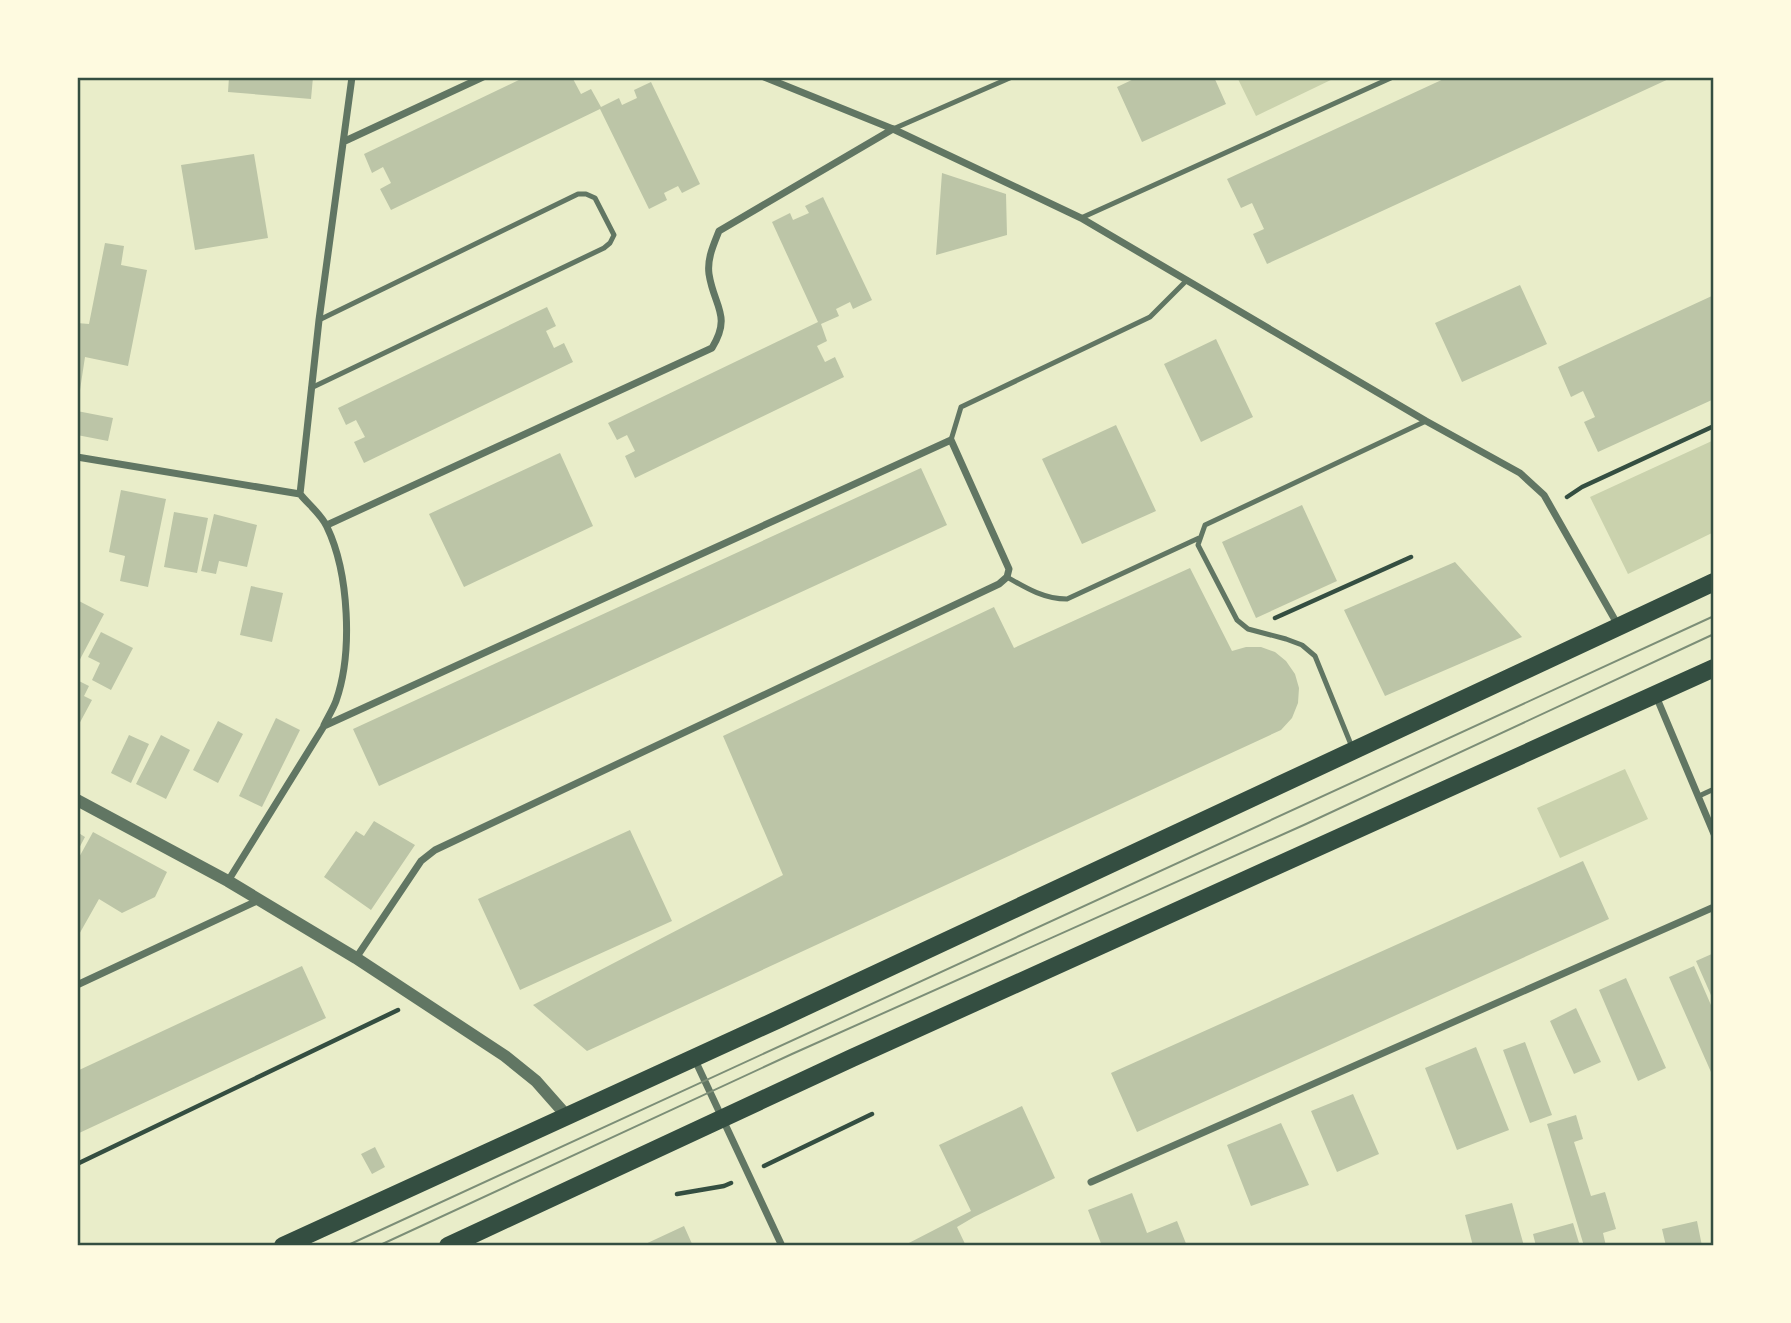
<svg xmlns="http://www.w3.org/2000/svg" width="1791" height="1323" font-family="Commissioner,sans-serif">
<style>
.green{fill:#cad2ad}
.building{fill:#bcc5a7}
.lines{fill:none;stroke-linecap:round;stroke-linejoin:round}
.path{stroke:#344e41;stroke-width:4.5}
.service{stroke:#617663;stroke-width:5}
.minor{stroke:#617663;stroke-width:7}
.tertiary{stroke:#617663;stroke-width:12}
.primary{stroke:#344e41;stroke-width:18}
.tram{stroke:#7c8e77;stroke-width:2}
.neatline{fill:none;stroke:#344e41;stroke-width:2.5}
</style>
<rect width="100%" height="100%" fill="#e9edc9"/>
<!-- green -->
<path class="green" d="M1237,77H1337L1256,116Z
M1714,440V532L1628,574L1590,497Z
M1625,769L1648,819L1560,858L1537,808Z"/>
<!-- building -->
<path class="building" d="M229,77H313L311,99L228,92Z
M525,77H572L581,94L591,89L601,107L619,98L622,105L637,98L634,90L651,82L700,184L682,193L678,186L664,193L667,200L649,209L600,109L391,210L380,189L391,183L383,167L372,173L364,154Z
M1138,77H1214L1226,104L1142,142L1117,87Z
M1448,77H1673L1267,264L1253,234L1264,229L1252,203L1241,208L1227,179Z
M254,154L268,238L195,250L181,165Z
M942,173L1006,194L1007,235L936,255Z
M823,197L872,300L853,309L850,302L836,309L839,316L821,324L827,341L817,346L825,362L835,357L844,377L635,478L625,456L635,451L627,435L617,440L608,423L818,322L772,222L790,213L793,220L809,213L805,206Z
M105,243L124,246L121,265L147,270L128,366L85,357L80,390H77V323L89,324Z
M1520,285L1547,344L1462,382L1435,323Z
M1714,295V399L1598,452L1584,422L1595,417L1583,391L1571,397L1558,367Z
M547,307L556,326L546,331L554,348L564,343L573,362L364,463L354,442L365,437L356,420L346,425L338,408Z
M1216,339L1253,417L1201,442L1164,364Z
M77,411L113,418L108,441L77,435Z
M1116,425L1156,511L1082,544L1042,459Z
M560,453L593,526L464,587L429,514Z
M921,468L947,525L379,786L353,729Z
M121,490L166,499L148,587L120,581L125,556L109,552Z
M1302,505L1337,581L1256,618L1222,542Z
M174,512L208,518L197,573L164,567Z
M214,514L257,525L247,567L219,561L216,574L201,571Z
M1455,562L1522,637L1385,696L1344,610Z
M1190,568L1232,651L1246,647H1261L1275,652L1286,661L1295,674L1299,688L1298,703L1292,718L1281,730L587,1051L533,1005L783,875L723,736L994,607L1014,648Z
M251,586L283,593L272,642L240,635Z
M79,601L104,614L77,665V604Z
M101,632L133,648L111,690L92,680L100,663L88,657Z
M77,680L89,686L84,696L92,700L77,728Z
M276,718L300,730L262,807L239,796Z
M218,721L243,734L218,783L193,770Z
M129,735L149,744L131,783L111,773Z
M161,735L190,750L166,799L136,784Z
M374,821L415,845L371,910L324,877L356,831L364,836Z
M630,830L672,921L520,990L478,899Z
M77,832L85,837L77,852Z
M93,832L167,872L155,897L122,913L99,899L77,938V861Z
M1583,861L1609,919L1137,1132L1111,1073Z
M1714,953V1002L1696,961Z
M302,966L326,1018L77,1134V1071Z
M1694,966L1714,1012V1071L1711,1072L1669,977Z
M1626,978L1666,1068L1638,1081L1599,990Z
M1576,1008L1601,1062L1574,1074L1550,1021Z
M1525,1042L1552,1115L1530,1123L1503,1050Z
M1476,1047L1509,1130L1457,1150L1425,1068Z
M1353,1094L1379,1154L1337,1172L1311,1111Z
M1022,1106L1055,1178L974,1217L957,1227L966,1246H903L971,1211L939,1145Z
M1576,1115L1583,1139L1574,1142L1591,1196L1605,1192L1616,1229L1603,1233L1606,1246H1584L1547,1124Z
M1281,1123L1309,1185L1251,1206L1227,1145Z
M375,1147L385,1167L372,1174L361,1154Z
M1132,1193L1147,1233L1177,1221L1187,1246H1102L1088,1210Z
M1512,1203L1524,1246H1473L1465,1215Z
M1697,1221L1702,1246H1666L1662,1229Z
M1573,1223L1580,1246H1536L1533,1234Z
M684,1226L693,1246H641Z"/>
<g class="lines">
<!-- path -->
<path class="path" d="M1567,497L1582,487L1714,426
M1275,618L1411,557
M77,1164L398,1010
M764,1166L872,1114
M677,1194L724,1186L731,1183"/>
<!-- service -->
<path class="service" d="M893,129L1012,77
M1081,218L1393,77
M311,388L604,248L610,243L614,235L595,198L586,194H578L319,320
M951,440L961,407L1150,317L1187,280
M1007,577C1026,588 1044,599 1067,599L1199,538
M1352,747L1315,656L1302,645L1286,639L1248,629L1237,620L1198,545L1205,525L1426,421
M1699,796L1714,789"/>
<!-- minor -->
<path class="minor" d="M764,77L893,129L1081,218L1426,421L1520,473L1544,495L1619,627
M345,141L483,77
M77,457L300,494
M327,525L712,348C732,315 714,307 709,274C707,259 713,246 719,231L893,129
M1656,696L1714,834
M324,725C328,717 333,709 336,701C353,653 349,573 327,527C322,515 308,504 300,494L319,320L352,77
M228,881L324,726L951,440L1009,569L1007,577L999,584L435,850L421,861L356,958
M77,985L259,900
M695,1060L782,1246
M1091,1182L1714,907"/>
<!-- tertiary -->
<path class="tertiary" d="M77,800L228,881L356,958L505,1056L536,1081L566,1115"/>
<!-- primary -->
<path class="primary" d="M283,1246L777,1020L1714,582
M448,1246L852,1058L1714,668"/>
<!-- tram -->
<path class="tram" d="M346,1246L1714,616
M378,1246L792,1054L1306,824L1714,634"/>
</g>
<!-- border -->
<rect width="1791" height="1323" fill="none" stroke="#fefae0" stroke-width="158"/>
<rect x="79" y="79" width="1633" height="1165" class="neatline"/>
</svg>
